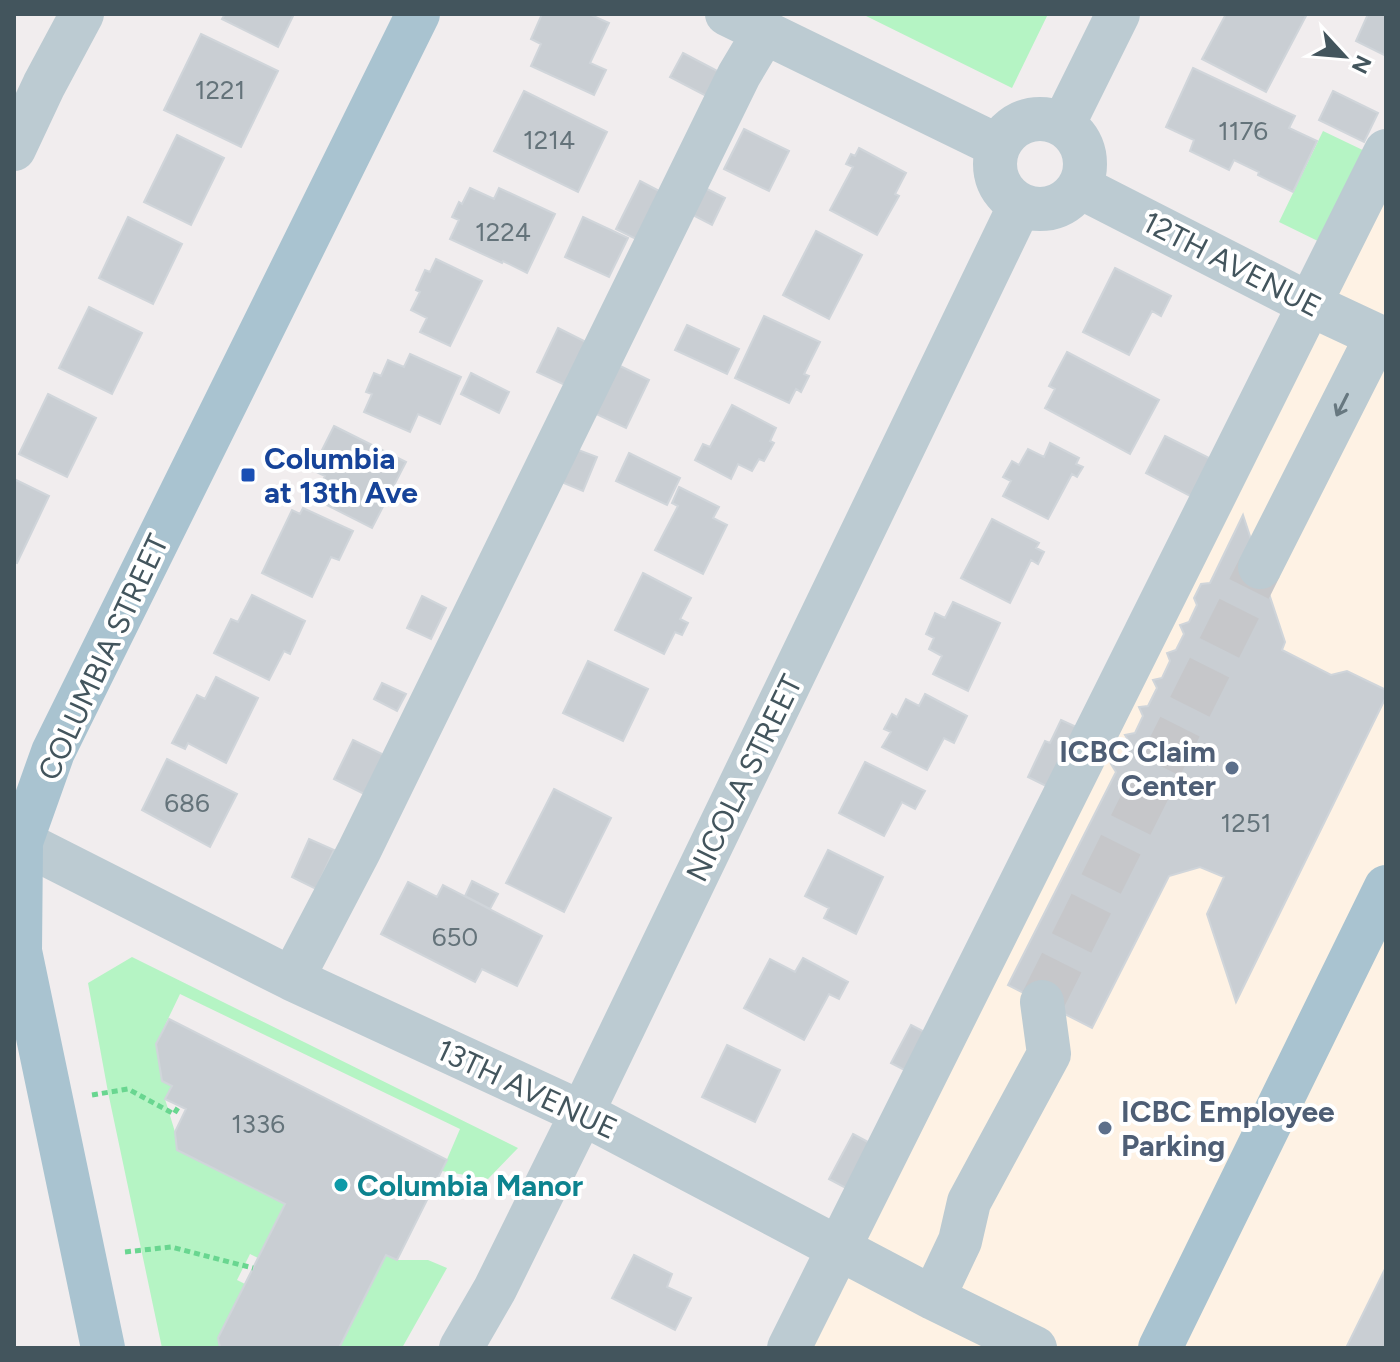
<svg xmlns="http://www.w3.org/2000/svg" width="1400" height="1362" font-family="Figtree,sans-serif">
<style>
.commercial{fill:#fef2e4}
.green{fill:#b5f4c4}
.building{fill:#c9ced3;stroke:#d0d5da;stroke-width:2}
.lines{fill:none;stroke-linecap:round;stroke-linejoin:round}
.minor-tunnel{stroke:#c6c7ca;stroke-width:44;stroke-dasharray:44 22;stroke-linecap:butt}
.path{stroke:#69d690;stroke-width:5;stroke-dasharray:6 4;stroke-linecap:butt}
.minor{stroke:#bccbd2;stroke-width:44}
.major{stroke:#a9c3d0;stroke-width:44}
.oneway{stroke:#677880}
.transit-dot{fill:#1a4fb4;stroke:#fff;stroke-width:3}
.service-dot{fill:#5c6f8a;stroke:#fff;stroke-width:3}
.culture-dot{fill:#0f9aa8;stroke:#fff;stroke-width:3}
.labels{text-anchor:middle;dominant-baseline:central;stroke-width:8;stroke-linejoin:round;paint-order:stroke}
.number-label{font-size:26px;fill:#64737a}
.street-label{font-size:30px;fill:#43555d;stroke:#fff}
.transit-label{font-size:30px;font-weight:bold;fill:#164399;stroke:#fff;text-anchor:start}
.service-label{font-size:30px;font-weight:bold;fill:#4e5e75;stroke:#fff;text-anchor:end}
.culture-label{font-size:30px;font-weight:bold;fill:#0d838f;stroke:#fff;text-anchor:start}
</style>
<rect width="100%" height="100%" fill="#f1edee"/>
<!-- commercial -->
<path class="commercial" d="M1386,131V1348H778Z"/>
<!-- green -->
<path class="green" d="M862,14H1048L1012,88Z
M1323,131L1371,154L1326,245L1279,222Z
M132,957L518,1148L488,1179L442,1171L460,1129L180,994L156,1044L162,1081L172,1086L165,1099L175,1132L177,1150L285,1204L258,1258L250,1254L237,1280L245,1284L218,1337L220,1348H162L108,1092L88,983Z
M386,1255L397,1260H428L447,1268L402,1348H339Z"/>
<!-- building -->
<path class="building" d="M225,14H294L278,47L222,19Z
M542,14H589L609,23L590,63L606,70L594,95L531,66L541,44L531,39Z
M1226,14H1307L1266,92L1202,59Z
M1368,14H1386V56L1356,41Z
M201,34L278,71L241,147L164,110Z
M683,53L723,74L710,98L670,77Z
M1193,68L1295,116L1289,128L1317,141L1293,192L1258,175L1259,172L1234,160L1229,170L1190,151L1194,140L1166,127Z
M524,91L607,132L578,192L494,151Z
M1333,91L1378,113L1364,142L1319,120Z
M744,129L789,151L769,191L724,169Z
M177,135L224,158L191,225L144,202Z
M859,148L906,173L895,194L899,196L877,235L830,210L853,167L846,164L851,154L855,156Z
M640,181L665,194L642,242L616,229Z
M703,187L725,198L712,225L689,213Z
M470,188L494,199L499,188L555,214L527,273L503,261L502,263L450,239L459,220L452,217L459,202L462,204Z
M128,217L182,244L153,304L99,278Z
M583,217L628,238L609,277L565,257Z
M816,231L862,255L829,319L783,295Z
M436,259L482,281L450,346L420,332L427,318L411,310L420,292L416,290L425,270L430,272Z
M1115,268L1171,296L1161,316L1152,311L1129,355L1083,332Z
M89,307L142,333L112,394L59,368Z
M764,316L820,342L804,374L809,376L801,392L796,389L789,403L735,378Z
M687,325L739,349L727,374L675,350Z
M558,328L588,343L567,386L537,372Z
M1067,352L1159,400L1130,454L1045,408L1055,389L1049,386Z
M410,354L461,377L440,424L418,414L410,432L364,412L372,394L366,392L374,373L381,376L388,360L404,367Z
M616,364L649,380L626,428L592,412Z
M471,373L509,392L499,413L461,394Z
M48,394L96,418L67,477L19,454Z
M732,405L776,428L770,441L774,443L764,461L759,459L752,471L738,464L731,479L695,460L703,444L710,447Z
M334,426L406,462L372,528L313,498L325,476L312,470Z
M1165,436L1211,459L1192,497L1146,473Z
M1050,443L1079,458L1076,464L1083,467L1077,477L1072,474L1048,519L1003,496L1011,481L1003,477L1012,461L1019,465L1028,449L1044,457Z
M573,448L597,457L583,491L559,481Z
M629,453L680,478L667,505L616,481Z
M14,479L49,496L17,563L14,562Z
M679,487L719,507L713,518L727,525L703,574L655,550L678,506L672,503Z
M303,508L353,531L339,560L331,557L312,597L262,573L292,510L300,514Z
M1243,515L1285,642L1282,650L1331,675L1347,671L1386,690V697L1236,1002L1207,914L1224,877L1200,867L1169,876L1092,1028L1008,985L1116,772L1111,764L1121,761L1130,743L1125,735L1135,733L1143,716L1139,707L1148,706L1157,688L1153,680L1162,678L1170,661L1167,653L1176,650L1184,634L1180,625L1189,622L1197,605L1194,598L1201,584L1210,583Z
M992,519L1039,543L1036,548L1044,552L1038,564L1031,560L1010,603L961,578Z
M643,573L691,598L680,619L688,623L682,635L675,632L664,654L615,630Z
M252,595L305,621L290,654L284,651L269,680L214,653L231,619L238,622Z
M422,596L446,608L431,639L407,628Z
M953,602L1000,623L968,691L933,674L942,656L929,649L934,638L926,634L935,613L945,618Z
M588,661L648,689L623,741L563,713Z
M216,677L258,698L226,763L188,743L185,749L172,743L197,695L205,699Z
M382,683L406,694L397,711L374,699Z
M925,694L967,716L954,743L944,738L927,770L882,747L891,732L884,729L892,714L897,717L906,699L919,706Z
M1061,720L1085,731L1052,789L1028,777L1045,741L1050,743Z
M353,740L384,755L364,794L334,779Z
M167,759L237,794L210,847L142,810Z
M865,762L925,791L915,809L902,802L884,836L839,813Z
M554,789L611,818L564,912L506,883Z
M309,839L334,850L316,889L292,877Z
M828,850L883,877L856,934L824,918L829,908L805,896Z
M472,881L498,894L490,909L465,896Z
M408,882L437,897L443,885L542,936L517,986L482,969L475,982L381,934Z
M803,958L848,982L839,999L829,994L804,1040L744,1008L770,959L795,972Z
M169,1019L447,1160L397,1260L386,1255L339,1348H220L218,1338L285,1204L177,1150L175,1132L186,1109L165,1099L172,1086L162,1081L156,1044Z
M911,1025L934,1037L914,1075L891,1063Z
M727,1045L780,1070L755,1122L702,1097Z
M853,1134L881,1149L857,1194L829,1179Z
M634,1255L672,1274L667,1287L691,1298L675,1330L612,1298Z
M1386,1267V1348H1346Z"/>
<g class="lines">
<!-- minor-tunnel -->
<path class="minor-tunnel" d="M1042,1002L1260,567"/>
<!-- path -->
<path class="path" d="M92,1095L128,1089L174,1114L179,1106
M125,1252L171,1247L253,1268"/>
<!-- minor -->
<path class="minor" d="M727,14L998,146
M995 164a45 45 0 1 1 90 0a45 45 0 1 1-90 0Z
M1063,125L1118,14
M14,149L44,85L82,14
M1080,187L1309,304L1386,340
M1260,567L1377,336
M14,838L292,979L582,1113L933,1298L1035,1348
M292,979L359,851L739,75L764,33
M933,1298L960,1241L969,1202L1049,1054L1042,1002
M461,1348L495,1289L582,1113L1020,205
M789,1348L1386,151"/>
<!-- major -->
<path class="major" d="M103,1348L20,951L21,842L53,752L418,14
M1160,1348L1386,887"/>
</g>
<!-- one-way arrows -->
<defs><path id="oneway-shaft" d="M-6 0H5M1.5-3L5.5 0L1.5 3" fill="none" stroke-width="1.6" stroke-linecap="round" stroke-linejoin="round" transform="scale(2)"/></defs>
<use class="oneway" href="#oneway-shaft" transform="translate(1342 405) rotate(117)"/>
<!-- markers -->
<rect class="transit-dot" x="240" y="467" width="16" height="16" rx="4"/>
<g class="service-dot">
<circle cx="1232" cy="768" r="8"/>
<circle cx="1105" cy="1128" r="8"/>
</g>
<circle class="culture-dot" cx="341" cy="1185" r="8"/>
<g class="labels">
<!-- number labels -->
<g class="number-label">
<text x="220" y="90">1221</text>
<text x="1243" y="131">1176</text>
<text x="549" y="140">1214</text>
<text x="503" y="232">1224</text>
<text x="187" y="803">686</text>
<text x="1246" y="823">1251</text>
<text x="455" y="937">650</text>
<text x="258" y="1124">1336</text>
</g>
<!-- street labels -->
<g class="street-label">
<text transform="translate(1232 264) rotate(27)">12TH AVENUE</text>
<text transform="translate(103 657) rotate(-65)">COLUMBIA STREET</text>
<text transform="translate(744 778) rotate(-64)">NICOLA STREET</text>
<text transform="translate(527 1089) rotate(25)">13TH AVENUE</text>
</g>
<!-- transit labels -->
<g class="transit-label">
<text x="264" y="458">Columbia<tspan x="264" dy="34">at 13th Ave</tspan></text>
</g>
<!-- service labels -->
<g class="service-label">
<text x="1216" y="751">ICBC Claim<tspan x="1216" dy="34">Center</tspan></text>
<text x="1121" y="1111" text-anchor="start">ICBC Employee<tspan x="1121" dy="34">Parking</tspan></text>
</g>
<!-- culture labels -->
<g class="culture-label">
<text x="357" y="1185">Columbia Manor</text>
</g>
</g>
<!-- border -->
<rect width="1400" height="1362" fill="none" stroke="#43555d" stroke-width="32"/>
<!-- north arrow -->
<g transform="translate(1344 56) rotate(116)" stroke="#ffffff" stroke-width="6" paint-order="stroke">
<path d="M0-6L14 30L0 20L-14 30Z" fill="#43555d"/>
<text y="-12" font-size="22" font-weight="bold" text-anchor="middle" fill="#43555d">N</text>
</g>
</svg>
